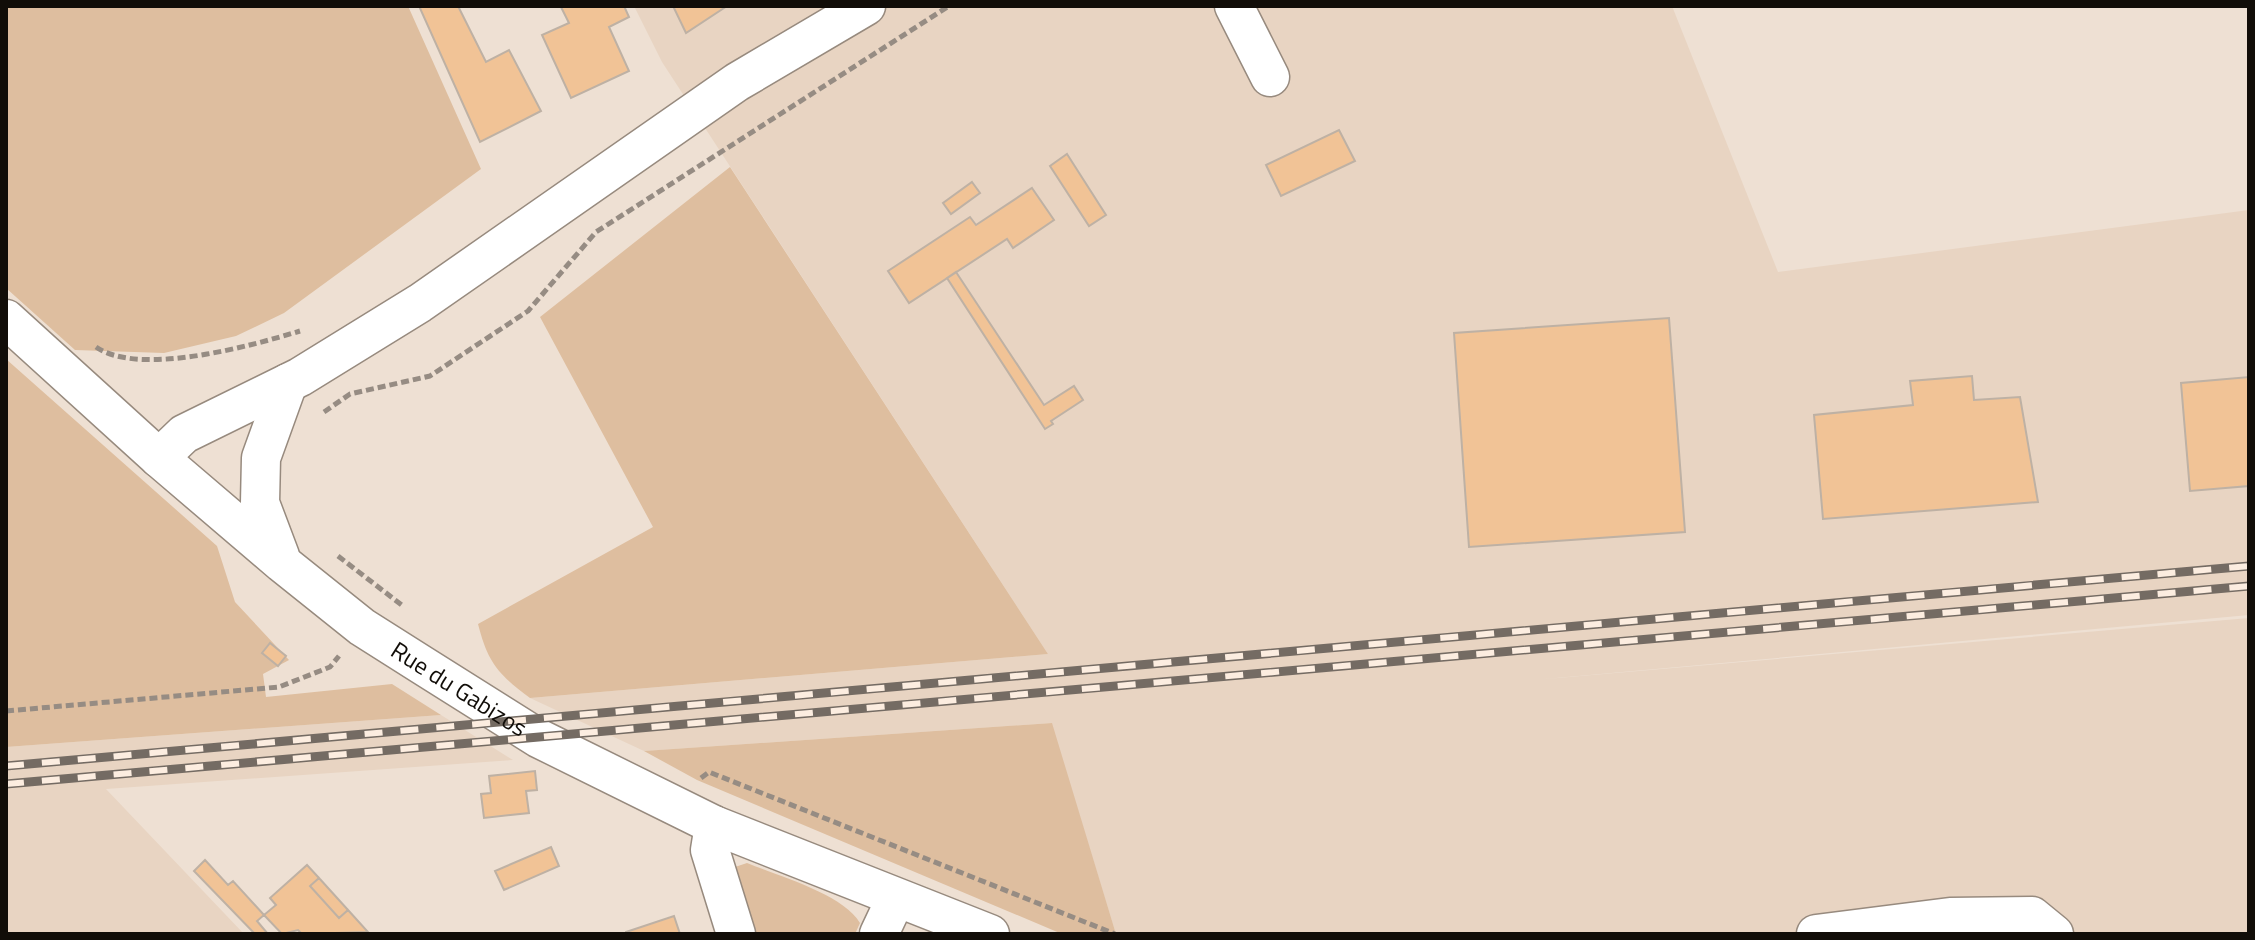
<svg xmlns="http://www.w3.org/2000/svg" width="2255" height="940" font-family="'Titillium Web',sans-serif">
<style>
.built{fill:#e8d4c2}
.green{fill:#debe9f}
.building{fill:#f1c396;stroke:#beb1a4;stroke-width:2}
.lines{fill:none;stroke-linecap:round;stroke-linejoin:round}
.minor-casing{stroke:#978a7e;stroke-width:41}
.path{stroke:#968c83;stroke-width:5;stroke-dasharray:8 4;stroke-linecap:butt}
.minor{stroke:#fff;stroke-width:38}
.rail-casing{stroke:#746b63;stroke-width:9}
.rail{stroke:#fcede0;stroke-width:6;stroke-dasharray:18;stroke-linecap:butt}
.labels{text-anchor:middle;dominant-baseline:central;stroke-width:6;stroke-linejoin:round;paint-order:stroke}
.street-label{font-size:24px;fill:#110d08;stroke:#fcede0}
</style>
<rect width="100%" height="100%" fill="#eee0d3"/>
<!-- built -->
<path class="built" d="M634,6H1672L1778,272L2249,210V615L1534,680L2249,618V934H1116L1051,723L644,751L530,698L1048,654L662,62Z
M441,715L513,760L106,789L244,934H6V747Z"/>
<!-- green -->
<path class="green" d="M6,6H408L481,169L284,313L236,336L164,353L75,350L6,288Z
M730,167L1048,654L530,698C498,674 488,663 478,624L653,527L540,317Z
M6,359L217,546L235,602L289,660L263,674L266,697L392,684L441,715L6,747Z
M1052,723L1116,934H1062L697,780L644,751Z
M747,863C778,876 843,894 860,923L855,934H749L734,888L735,867Z"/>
<!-- building -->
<path class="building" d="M419,6H458L486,62L509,50L541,111L480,142Z
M624,6L629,17L609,27L629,71L571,98L542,35L569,23L561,7L564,6Z
M673,6H727L686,33Z
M1339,130L1355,161L1281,196L1266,165Z
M1067,154L1106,215L1089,226L1050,166Z
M972,182L980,193L951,214L943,203Z
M1032,188L1054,220L1013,248L1007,239L909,303L888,271L970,217L976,225Z
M956,272L1044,405L1074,386L1083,400L1051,421L1053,424L1045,429L947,278Z
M1669,318L1685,532L1469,547L1454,333Z
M1972,376L1974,400L2020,397L2038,502L1823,519L1814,415L1913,405L1910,381Z
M2249,377V486L2190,491L2181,383Z
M270,643L286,656L278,666L262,653Z
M535,771L537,790L526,791L529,813L484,818L481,794L491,793L489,776Z
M551,847L559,866L504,890L495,871Z
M205,860L228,885L233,881L264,915L257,921L268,934H255L194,871Z
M307,865L319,878L310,886L339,918L348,910L368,932L302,934L298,930L282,934L264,915L276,905L270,898Z
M319,878L348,910L339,918L310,886Z
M674,916L680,934H626V932Z"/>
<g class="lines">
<defs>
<g id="minor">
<path d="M1234,6L1270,77"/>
<path id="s1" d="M6,319L159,458L282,563L362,627L422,665L538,738L714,825L990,934"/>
<path d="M159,458L184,434L300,377L420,303L737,82L866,6"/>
<path d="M280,556L260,503L261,458L288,383"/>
<path d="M714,825L710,850L736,934"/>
<path d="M879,934L896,898"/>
<path d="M1816,934L1950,917L2032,916L2054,934"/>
</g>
</defs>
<!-- minor casing -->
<use href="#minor" class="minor-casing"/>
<!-- path -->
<path class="path" d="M96,347C139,377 251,346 300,331
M324,412L350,394L430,376L528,311L596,232L949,6
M338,556L403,606
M6,711L279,687L330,667L339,656
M701,778L709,772L1115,934"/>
<!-- minor -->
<use href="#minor" class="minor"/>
<defs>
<path id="rail" d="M6,766L2249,566
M6,784L2249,586"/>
</defs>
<!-- rail casing -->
<use href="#rail" class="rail-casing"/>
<!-- rail -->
<use href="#rail" class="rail"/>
</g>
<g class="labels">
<!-- street labels -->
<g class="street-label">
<text stroke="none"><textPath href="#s1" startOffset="586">Rue du Gabizos</textPath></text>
</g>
</g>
<!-- border -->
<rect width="2255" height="940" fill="none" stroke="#110d08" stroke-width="16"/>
</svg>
